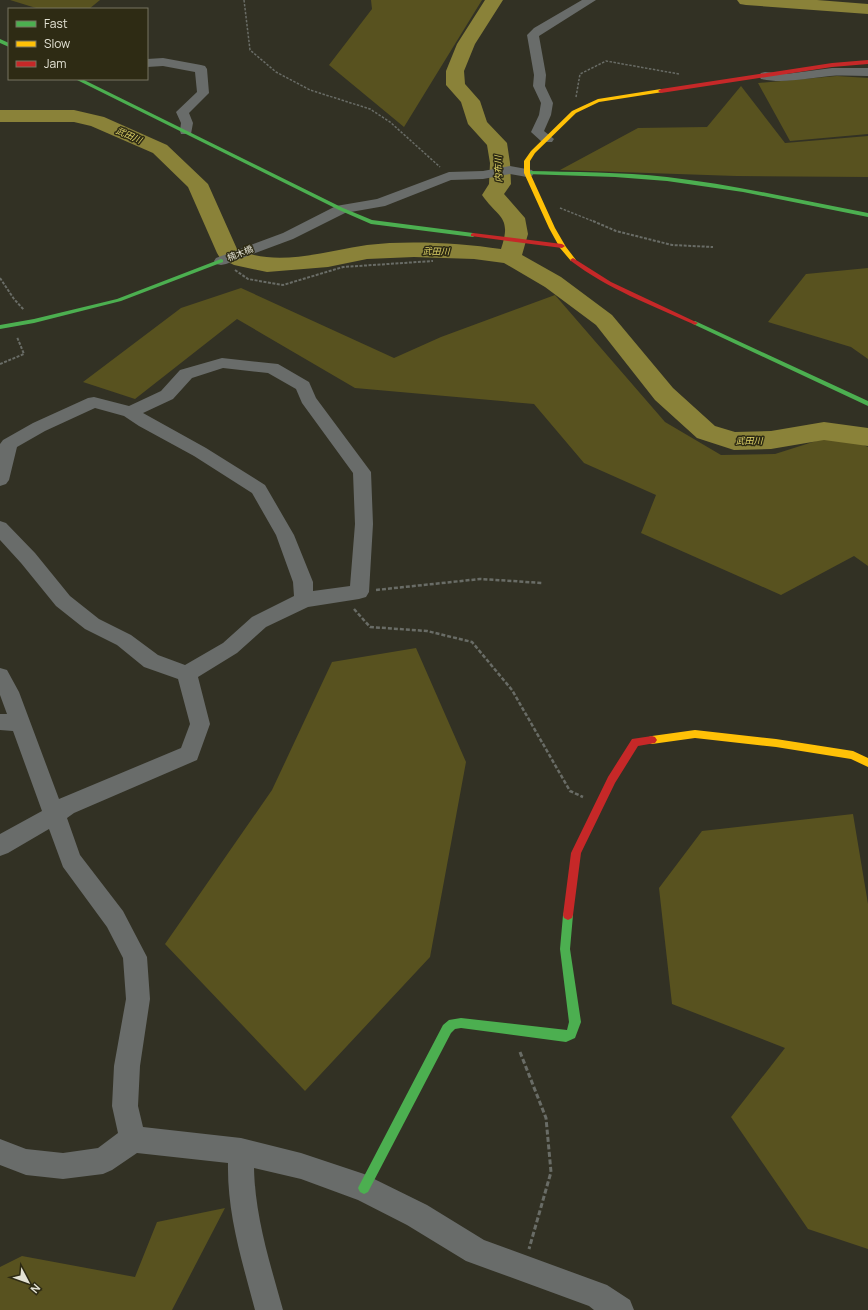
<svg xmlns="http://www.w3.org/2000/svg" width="868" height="1310" font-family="Manrope,'Noto Sans JP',sans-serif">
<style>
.green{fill:#58521f}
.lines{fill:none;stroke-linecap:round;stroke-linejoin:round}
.river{fill:#8a8239;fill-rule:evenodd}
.path-far3{stroke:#696c66;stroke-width:1.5;stroke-dasharray:2.5 1.5;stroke-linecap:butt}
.path-far2{stroke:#696c66;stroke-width:2;stroke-dasharray:3 1.5;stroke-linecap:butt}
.path-far1{stroke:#696c66;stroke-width:2.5;stroke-dasharray:4 2;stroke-linecap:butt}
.path{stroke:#696c66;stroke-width:3;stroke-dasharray:5 2.5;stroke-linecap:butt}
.street{fill:#696c6a;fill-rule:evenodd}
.fast{fill:#4caf50;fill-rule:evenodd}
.slow{fill:#ffc107;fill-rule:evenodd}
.jam{fill:#c62828;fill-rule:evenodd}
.labels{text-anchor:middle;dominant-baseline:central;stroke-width:3;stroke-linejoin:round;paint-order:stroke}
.far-water-label{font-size:9px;font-style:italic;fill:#e0d468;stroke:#2e2b14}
.far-street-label{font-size:9px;fill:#e3e2d4;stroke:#2e2b14}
</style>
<rect width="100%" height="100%" fill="#323124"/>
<!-- green -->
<path class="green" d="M10,0H100L89,9L36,8Z
M371,0H482L404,127L329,65L372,9Z
M837,76L868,78V134L790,141L758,83Z
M741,86L785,143L868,136V177L736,176L560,170L638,128L707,127Z
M868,268V359L851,347L768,322L806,274Z
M241,288L394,358L441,337L555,295L665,422L721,455L775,454L838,434L868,447V566L854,556L781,595L641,533L656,495L584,463L534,404L355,388L237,319L135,399L83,382L181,308Z
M416,648L466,762L430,957L305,1091L165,944L272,790L332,662Z
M853,814L868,904V1249L808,1229L731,1117L785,1048L672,1004L659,888L702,831Z
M225,1208L172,1310H0V1267L22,1256L135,1277L157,1222Z"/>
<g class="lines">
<!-- river -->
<path class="river" d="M485,0H503L475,44L464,71L465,84L480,101L487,122L507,143L510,163L511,184L504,194L525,218L528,234L522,255L561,277L612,315L673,388L715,426L735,432L771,431L824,422L868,428V446L824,440L771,449L734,450L697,438L655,400L596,325L545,287L504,263L474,259L414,257L367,259L328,267L267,272L234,265L220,258L217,253L188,187L153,153L91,126L74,122H0V110H74L104,117L167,145L208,184L237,249C276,268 326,251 367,245C408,240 460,243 501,249C512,216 499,219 482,195L489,184L490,163L487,145L468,124L461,102L446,85V71L457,44Z
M737,0H817L868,4V14L746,5L740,4Z"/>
<!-- path-far3 -->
<path class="path-far3" d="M244,0L250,50L276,72L310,90L370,109L390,122L440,167
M576,97L580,74L606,61L679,74
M560,208L595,222"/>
<!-- path-far2 -->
<path class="path-far2" d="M593,221L616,231L672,245L713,247
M235,270L248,279L283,285L343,267L433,261
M0,278L14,299L24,310
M0,364L24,354L17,337"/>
<!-- path-far1 -->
<path class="path-far1" d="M376,590L480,579L543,583
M354,609L370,627L427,631L472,642L512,690L570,791L583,797"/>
<!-- path -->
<path class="path" d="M520,1052L546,1118L551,1172L529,1249"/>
<!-- street -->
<path class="street" d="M582,0H596L539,36L546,75L545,86L553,103L551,115L544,131L554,139L552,142H542L531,132L539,115L541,103L533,86L534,75L527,35L534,28Z
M163,58L201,65L205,66L207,69L209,93L189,113L193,123L191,134H181L180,131L181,123L176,112L197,92L195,72L163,66L147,67V59Z
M832,68H868V76C855,76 842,75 830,76C807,78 784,84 761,79L759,76L761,73L765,72L786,74Z
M510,166L532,170L534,173L532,176L527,177L510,174L483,179L451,180L385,206L345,213L293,239L226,264L221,265L216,264L214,261L216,258L283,233L336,206L377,199L449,172L483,171Z
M222,358L278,364L309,382L316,398L368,468L371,472L373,524L369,592L366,597L359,599L308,607L266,627L237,653L198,677L210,724L197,760L74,813L67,818L80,855L123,911L147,957L150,999L140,1066L138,1106L143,1127L241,1138L301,1153L364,1174L427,1205L484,1240L607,1285L630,1300L634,1310H594L589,1306L466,1261L407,1225L358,1200L301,1179L254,1168C255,1217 270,1263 283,1310H255C242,1261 227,1214 228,1163L137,1153L112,1170L103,1174L63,1179L26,1175L0,1165V1139L26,1149L63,1153L98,1148L118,1133L112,1106L114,1066L126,999L123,958L107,927L63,867L49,829L8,853L0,856V834L42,811L13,731L0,730V714H7L0,695V668L7,670L19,692L59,799L181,748L190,724L178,679L144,667L117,645L85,629L56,606L21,563L0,540V521L6,523L35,553L70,596L99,619L131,635L158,655L185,665L223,643L252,617L294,596L293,582L276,535L252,493L194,456L139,426L124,416L95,408L45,431L17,447L9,480L6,484L0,486V444L3,440L33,423L88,398L94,397L129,406L161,391L180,370ZM223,368L268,373L296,389L302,403L353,473L355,524L350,586L313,591V582L294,535L265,485L206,448L143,413L173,399L192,378Z"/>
<!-- fast -->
<path class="fast" d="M0,39L9,43V47L0,43Z
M75,79H82L343,208L372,220L473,233L476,235L473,237L371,224L339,210Z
M527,171C574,172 621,172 667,177C735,185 801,200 868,213V217L743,192L667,181L615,177L525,174V172Z
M221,259L223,260V262L121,301L34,323L0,329V325L34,319L117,299Z
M695,321L868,401V406L693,324L692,323Z
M568,910L572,912L573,915L570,949L581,1022L575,1038L566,1042L461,1028L455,1029L451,1033L368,1192L364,1194L360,1192L358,1188L360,1184L443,1025L449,1020L461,1018L567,1030L569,1022L560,949L563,915L564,912Z"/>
<!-- slow -->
<path class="slow" d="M661,89L663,90V92L599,102L576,113L535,153L530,161V173L555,228L566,247L576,260L575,261H571L560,248L549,228L524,173V161L531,151L572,111L598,99Z
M695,730L776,739L853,751L868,758V767L851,759L776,747L695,738L652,744L649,743L647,740L649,737L652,736Z"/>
<!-- jam -->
<path class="jam" d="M868,60V64L832,67L661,93L658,91L661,89L832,63Z
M473,233L562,244L565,246L562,248L471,236V234Z
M573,258L611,282L698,323L695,325L693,324C651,305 608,289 571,261L570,260Z
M652,736L655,737L657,740L655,743L638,746L615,783L581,853L573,915L572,918L568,920L564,918L563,915L571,853L608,777L632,739Z"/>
</g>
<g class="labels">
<!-- far-water labels -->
<g class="far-water-label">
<text transform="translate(129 135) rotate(24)">武田川</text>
<text transform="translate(498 169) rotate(-91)">内布川</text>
<text transform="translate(436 251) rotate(1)">武田川</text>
<text x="749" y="440">武田川</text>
</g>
<!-- far-street labels -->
<g class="far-street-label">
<text transform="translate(240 253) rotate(-22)">楠木橋</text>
</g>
</g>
<!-- legend -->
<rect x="8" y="8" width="140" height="72" fill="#2e2b14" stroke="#767461"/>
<rect x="16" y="21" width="20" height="6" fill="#4caf50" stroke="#767461"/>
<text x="44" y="28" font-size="12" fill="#e3e2d4">Fast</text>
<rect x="16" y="41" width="20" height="6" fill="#ffc107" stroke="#767461"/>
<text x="44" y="48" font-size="12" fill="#e3e2d4">Slow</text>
<rect x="16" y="61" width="20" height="6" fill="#c62828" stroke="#767461"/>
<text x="44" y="68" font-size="12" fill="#e3e2d4">Jam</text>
<!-- north arrow -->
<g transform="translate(28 1282) rotate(131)" stroke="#2e2b14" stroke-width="3" paint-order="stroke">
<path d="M0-3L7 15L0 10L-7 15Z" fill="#e3e2d4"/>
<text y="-6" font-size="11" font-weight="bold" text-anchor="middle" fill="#e3e2d4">N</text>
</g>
</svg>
